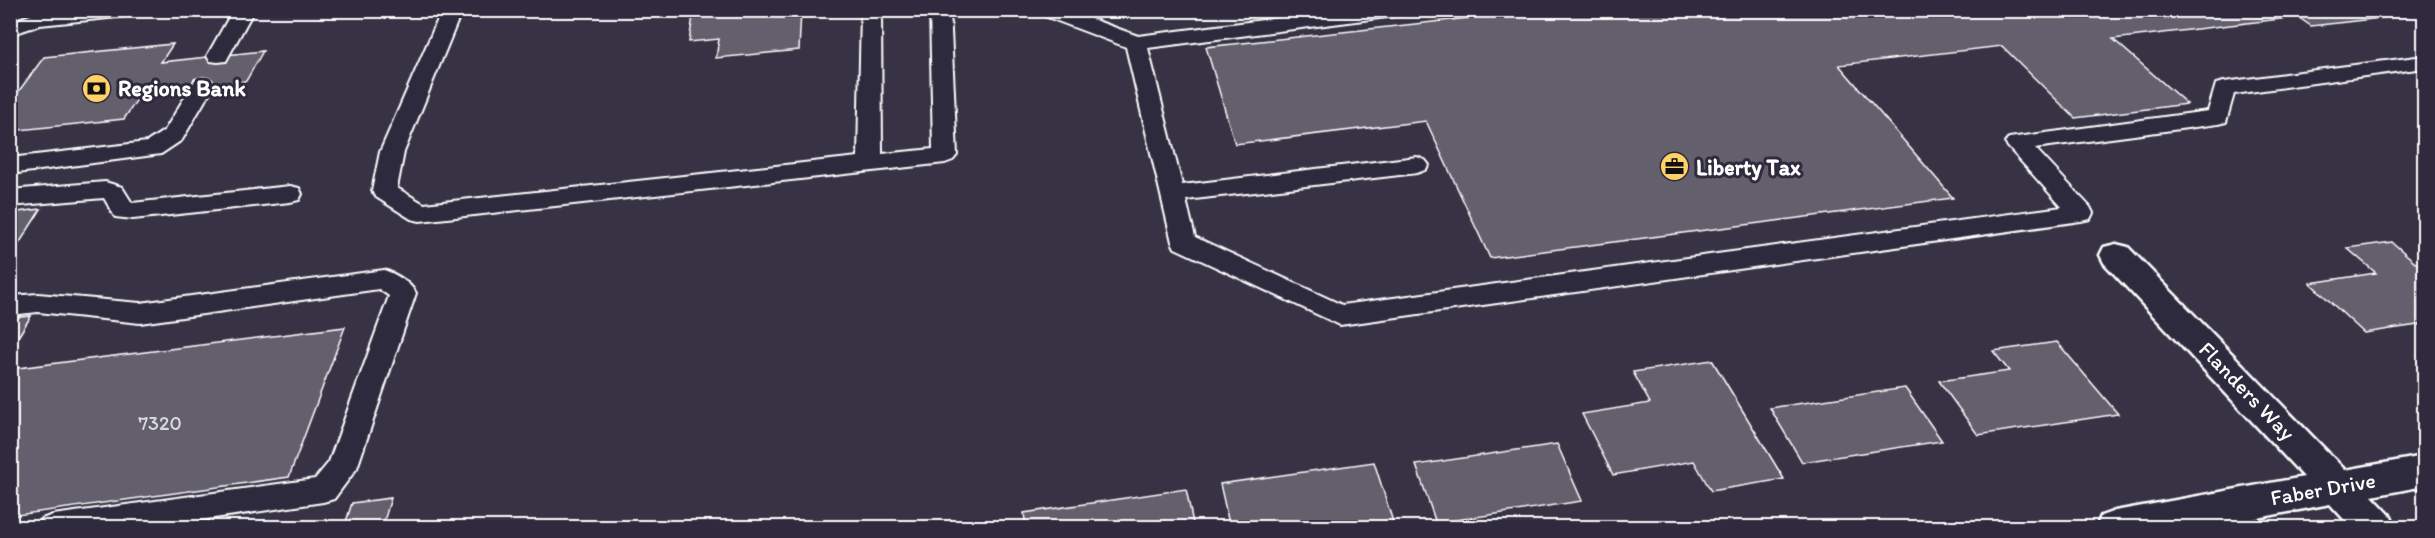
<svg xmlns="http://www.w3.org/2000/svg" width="2435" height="538" font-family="Itim,sans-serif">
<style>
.building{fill:#635f6d;stroke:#fff;stroke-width:1.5}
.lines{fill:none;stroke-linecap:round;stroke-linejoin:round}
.lane-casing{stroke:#fff;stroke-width:4}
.street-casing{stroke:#fff;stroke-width:5}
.lane{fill:#2f2a3d;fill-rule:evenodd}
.street{fill:#2f2a3d;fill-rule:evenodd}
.labels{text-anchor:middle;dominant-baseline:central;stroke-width:6;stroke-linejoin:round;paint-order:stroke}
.number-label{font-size:20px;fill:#d8d7da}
.poi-label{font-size:22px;font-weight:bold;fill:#fff;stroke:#2f2a3d;text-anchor:start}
.street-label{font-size:22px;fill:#fff;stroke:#2f2a3d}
</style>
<rect width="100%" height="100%" fill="#373345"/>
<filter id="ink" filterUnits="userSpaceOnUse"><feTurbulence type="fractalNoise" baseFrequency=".0167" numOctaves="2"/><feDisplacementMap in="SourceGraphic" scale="12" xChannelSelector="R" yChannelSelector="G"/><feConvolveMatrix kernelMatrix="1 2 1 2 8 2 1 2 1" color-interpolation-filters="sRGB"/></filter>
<g filter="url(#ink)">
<!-- building -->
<path class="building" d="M694,10H805L801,11L799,50L716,58L719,39L689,42Z
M1541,10H2401L2408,15L2311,26L2298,17L2113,39L2187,104L2075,118L2002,46L1839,65L1953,198L1490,258L1426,121L1235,144L1206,47Z
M173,44L161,62L263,51L246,81L142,92L124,119L10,131V103L44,57Z
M41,209L10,258V213Z
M2392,242L2424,270V324L2364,333L2310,283L2376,273L2347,248Z
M31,316L10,350V318Z
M345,327L289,477L10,516V369Z
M2057,342L2118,414L1978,435L1939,381L2009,371L1993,351Z
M1712,360L1784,479L1711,491L1694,461L1613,475L1582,414L1650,403L1633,372Z
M1905,388L1942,441L1802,462L1770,408Z
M1557,444L1582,501L1436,523L1416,465Z
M1374,462L1395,528H1230L1220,484Z
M1186,489L1194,528H1026L1024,513Z
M391,498L382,528H344L352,503Z"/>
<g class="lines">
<defs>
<path id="lane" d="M60,10H138L135,14L128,16L40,25L10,35V22L36,13Z
M233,10H254L226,61L218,62L210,61L207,56Z
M442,10H462L404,152L397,188L424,204L858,157L861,10H881L882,154L933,149L930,10H950L957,155L953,160L945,163L420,221L411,219L376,197L372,191L380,152Z
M1036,10H1067L1138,36L1342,10H1405L1402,14L1395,16L1148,48L1182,185L1417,157L1425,160L1429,165L1425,170L1417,173L1186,200L1195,237L1342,305L2062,207L2009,148L2005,143L2009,138L2208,111L2216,84L2224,82L2424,56V68L2234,94L2226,122L2218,124L2035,148L2090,207L2093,213L2090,219L2081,221L1340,325L1175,248L1172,242L1126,47L1039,14Z
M203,78L211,80L214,85L182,140L161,154L10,174V158L147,142L165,130L195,80Z
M105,182L122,187L132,203L290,186L299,188L302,194L299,200L290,202L133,219L115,217L104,198L10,206V190Z
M384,270C396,274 409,282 416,293L357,468L334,499L323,502L147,528H38L42,519L53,515L315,479L329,462L389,296L379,289L140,323L38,312L10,315V296L38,294L140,303Z"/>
<path id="street" d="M2116,244L2128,247L2345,470L2424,456V486L2372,496L2391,516L2396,528H2352L2330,504L2206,528H2096L2101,516L2115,511L2304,477L2104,263L2100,255L2104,247Z"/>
</defs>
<!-- lane casing -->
<use href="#lane" class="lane-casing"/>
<!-- street casing -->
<use href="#street" class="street-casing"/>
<!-- lane -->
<use href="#lane" class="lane"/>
<!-- street -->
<use href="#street" class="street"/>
</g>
</g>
<!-- icons -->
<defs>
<symbol id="bank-disc" viewBox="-11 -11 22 22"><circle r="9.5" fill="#ffd166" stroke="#2f2a3d"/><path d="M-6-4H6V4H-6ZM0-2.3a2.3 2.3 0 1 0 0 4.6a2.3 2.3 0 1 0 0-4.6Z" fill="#111"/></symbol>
<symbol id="office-disc" viewBox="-11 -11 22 22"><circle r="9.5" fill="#ffd166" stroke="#2f2a3d"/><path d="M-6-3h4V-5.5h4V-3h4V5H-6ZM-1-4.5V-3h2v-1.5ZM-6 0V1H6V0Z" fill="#111"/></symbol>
</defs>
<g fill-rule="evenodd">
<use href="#bank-disc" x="80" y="72" width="33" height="33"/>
<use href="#office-disc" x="1658" y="150" width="33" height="33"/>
</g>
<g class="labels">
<!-- number labels -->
<g class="number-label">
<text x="160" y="423">7320</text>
</g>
<!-- poi labels -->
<g class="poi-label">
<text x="118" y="88">Regions Bank</text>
<text x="1696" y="167">Liberty Tax</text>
</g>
<!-- street labels -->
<g class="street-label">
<text transform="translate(2247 391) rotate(46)">Flanders Way</text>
<text transform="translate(2323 489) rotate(-10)">Faber Drive</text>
</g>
</g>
<!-- margin -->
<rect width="2435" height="538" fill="none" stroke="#2f2a3d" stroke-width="36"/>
<rect x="18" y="18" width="2399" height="502" fill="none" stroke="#fff" stroke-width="2" filter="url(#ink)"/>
</svg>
